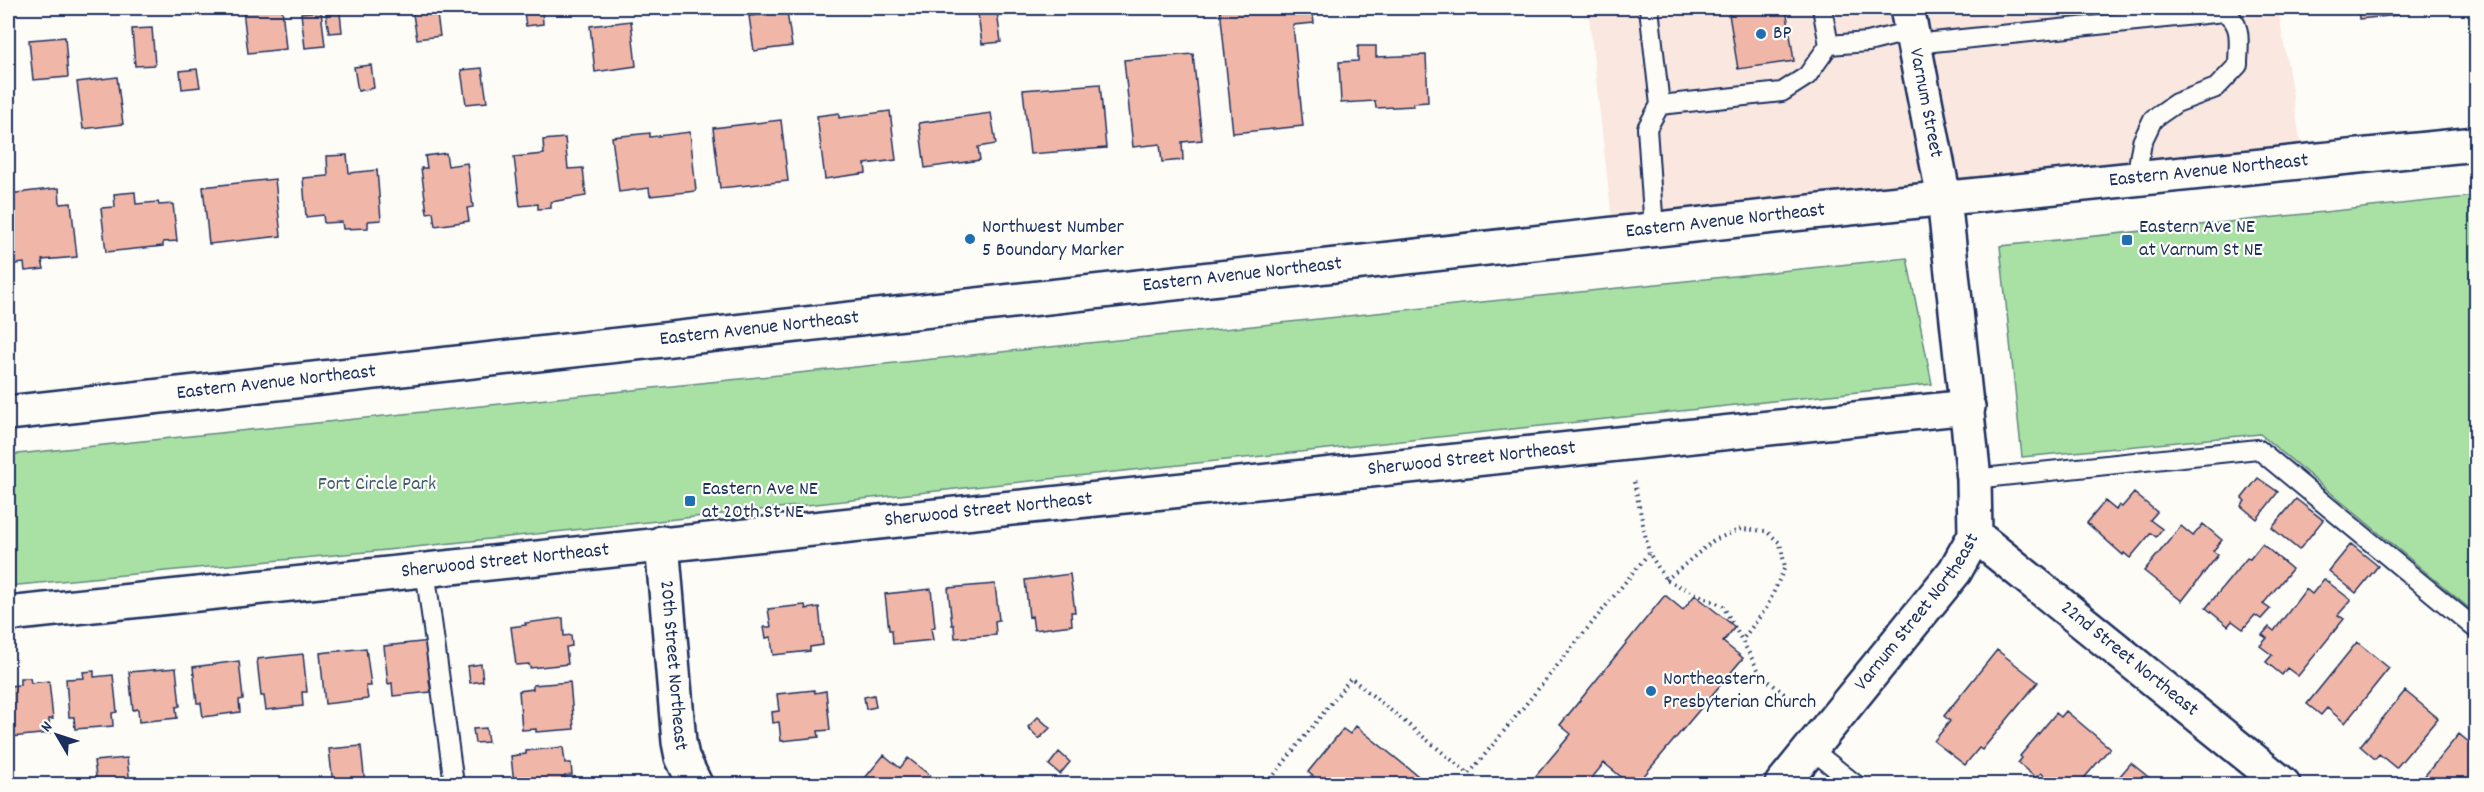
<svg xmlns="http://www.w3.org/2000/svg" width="2484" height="792" font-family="Dekko,sans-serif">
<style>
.built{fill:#f9e7e0}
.green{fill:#a9e1a5;stroke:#628882;stroke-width:1.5}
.building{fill:#f0b7a9;stroke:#1b2f5e;stroke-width:1.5}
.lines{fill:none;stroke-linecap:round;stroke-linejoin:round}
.lane-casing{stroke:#1b2f5e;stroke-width:22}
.street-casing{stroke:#1b2f5e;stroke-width:38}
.secondary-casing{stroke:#1b2f5e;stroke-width:38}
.path{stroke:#1b2f5e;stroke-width:4;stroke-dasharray:1.5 4.5;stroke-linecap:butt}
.lane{stroke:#fdfcf7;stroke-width:18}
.street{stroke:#fdfcf7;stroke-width:33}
.secondary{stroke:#fdfcf7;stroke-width:33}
.poi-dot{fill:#1f6fb2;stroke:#fdfcf7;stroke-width:2}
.labels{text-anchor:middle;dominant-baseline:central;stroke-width:4.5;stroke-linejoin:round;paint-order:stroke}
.poi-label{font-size:20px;fill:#1b2f5e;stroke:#fdfcf7;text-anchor:start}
.street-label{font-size:20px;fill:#1b2f5e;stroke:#fdfcf7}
.park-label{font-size:20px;fill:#3e5c70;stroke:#fdfcf7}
</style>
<rect width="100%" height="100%" fill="#fdfcf7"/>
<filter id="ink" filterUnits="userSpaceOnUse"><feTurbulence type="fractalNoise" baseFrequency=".0167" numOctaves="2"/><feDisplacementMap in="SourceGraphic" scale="12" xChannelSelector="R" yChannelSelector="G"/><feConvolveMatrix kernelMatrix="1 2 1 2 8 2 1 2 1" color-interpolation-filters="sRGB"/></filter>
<g filter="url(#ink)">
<!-- built -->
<path class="built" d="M1588,8H2278L2302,151L1612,220Z"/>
<!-- green -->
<path class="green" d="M2476,196V614L2260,434L2022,457L2000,246Z
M1907,258L1932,384L387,550L8,586V455Z"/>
<!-- building -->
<path class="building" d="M267,8H282L286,49L248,53L243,10Z
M412,8H436L440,36L417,39Z
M1171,8H1195L1171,10Z
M1220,8H1312L1314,23L1293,25L1303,126L1233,133Z
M1728,8H1786L1794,61L1738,69Z
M2358,8H2398L2399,15L2359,19Z
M542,10L543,24L526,26L524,12Z
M321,11L325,46L305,48L301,13Z
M787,12L792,46L754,51L749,16Z
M997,12L1001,42L982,44L978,14Z
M340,13L342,32L329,33L326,14Z
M631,21L636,66L595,72L590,26Z
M152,28L155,65L135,66L132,29Z
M65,37L68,77L33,80L29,40Z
M1358,46H1376V57L1426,55L1428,102L1413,103V106L1376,108L1375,101L1341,103L1339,62L1358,61Z
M1193,54L1202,140L1182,142L1183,160L1162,162L1160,144L1133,147L1124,60Z
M371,65L374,88L358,91L354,67Z
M482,68L487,102L466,104L461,70Z
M197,69L200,87L182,89L180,71Z
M117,77L123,124L83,129L77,82Z
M1100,84L1106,148L1030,154L1023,90Z
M890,111L896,160L865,164L866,173L825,179L817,116L839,113V118Z
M991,113L996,144L978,147L980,160L925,168L919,123Z
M781,120L788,181L720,188L713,128Z
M690,132L696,191L650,196L649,188L619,192L612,137L650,133V137Z
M565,138L568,169L583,168L586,196L551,202V208L538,209V204L520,206L514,157L544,154L543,140Z
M446,153L448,166L467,163L473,207L467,208L469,221L435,226L433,212L427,213L421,168H427L425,156Z
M347,155L349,173L377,170L381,220L368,221V228L343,229L342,222L324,223L323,215L306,217L303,178L328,176L327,156Z
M275,179L281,236L209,244L203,187Z
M59,188L60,204L71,203L77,257L42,260L44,269L25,271L24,263L8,265V194Z
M135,192L136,204L158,202L159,205L173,204L177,241L163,242V246L106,252L101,208L115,207L114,194Z
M2258,478L2278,492L2257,519L2241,506L2245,501L2242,498Z
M2134,493L2157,512L2150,520L2162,529L2156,537L2151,533L2130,558L2124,553L2123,555L2087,523L2105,501L2116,510L2119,505L2122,507Z
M2296,499L2323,520L2299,550L2272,528Z
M2203,524L2222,540L2213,551L2218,555L2182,601L2144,571L2181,526L2193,536Z
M2262,544L2292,569L2263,604L2270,609L2261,619L2255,615L2243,629L2232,621L2228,626L2206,608L2247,558L2250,559Z
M2351,544L2378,566L2356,593L2329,571Z
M1070,574L1075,612H1071L1072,625L1034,630L1032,616L1029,617L1025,580Z
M2324,579L2351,600L2338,615L2344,619L2298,676L2287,668L2282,675L2266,662L2272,655L2260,646L2267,638L2262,635L2269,627L2274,631L2306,589L2312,594Z
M995,584L999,620L995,621L996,635L955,638L954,625H952L948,588Z
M931,589L935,627L931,628L933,640L893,644L892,630H889L885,594Z
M1665,595L1683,610L1695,595L1735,627L1723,642L1743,658L1637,784H1630L1604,763L1587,784H1529L1571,734L1560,725Z
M805,605L806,609L819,607L823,645L810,647V651L773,655L771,637L766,638L764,627H771L768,609Z
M563,618L564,636L571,635L572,646L566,647L568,664L530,668L529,664L516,665L511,627L526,625L525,623Z
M430,641L434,679L429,680L431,692L393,696L392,683L388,684L384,646Z
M2357,642L2389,668L2345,723L2327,708L2321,715L2307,704Z
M366,648L371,686H366L368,699L325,704L320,653Z
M1997,650L2038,682L1982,750L1979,748L1965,765L1934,741L1950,721L1944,716Z
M303,654L307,692H302L303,706L266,710L264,696H261L257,659Z
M239,661L243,699L239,700L240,712L203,717L201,703H197L193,667Z
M481,664L483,681L470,683L468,666Z
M176,668L180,706L176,707L177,718L139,722L138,709L133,710L129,672Z
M94,671V677L113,675L117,712L112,713L113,726L75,729L74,717H69L66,679L84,678L83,672Z
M20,678H30L31,683L49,681L53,719H49L50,733L11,737L9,723L8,724V686L20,685Z
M570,682L574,729L536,732V729L522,730L519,691L533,689V685Z
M814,690L815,693L826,691L830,730L818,731L819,737L781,741L779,722L773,723L772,712L779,711L777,694Z
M2405,691L2438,718L2396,768L2379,754L2375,759L2360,746Z
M874,695L876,707L866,709L864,697Z
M2066,711L2110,748L2079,784H2055L2041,773L2036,778L2018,763L2022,758L2020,756L2056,713L2061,717Z
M1038,717L1050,728L1039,739L1028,727Z
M1356,726L1428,784H1308L1314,777L1308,772L1343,729L1350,734Z
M486,728L488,742L475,743L473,729Z
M2459,734L2476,748V778L2471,784H2418Z
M361,746L365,784H333L329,749Z
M563,747L565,763H571L572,775L565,776L566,784H514L511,756L526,754V751Z
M1059,752L1070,762L1060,774L1049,765Z
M884,755L900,768L908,758L941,784H860Z
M127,758L130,784H97L94,761Z
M2131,763L2157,784H2113Z"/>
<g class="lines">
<defs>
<path id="lane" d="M1649,8L1660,105
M1822,8L1829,45
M1914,44L2224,12C2244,24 2238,44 2238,65L2216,88L2176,103L2153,119L2142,142L2136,179
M1654,230L1647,128L1660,105L1782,92L1807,76L1829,45L1868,42L1911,31
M1974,479L2258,449L2476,629
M425,569L454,784
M1811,749L1855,784"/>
<g id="street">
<path id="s1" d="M1975,535L2283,784"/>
<path id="s2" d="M662,543L679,742L682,757L695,784"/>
</g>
<g id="secondary">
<path id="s3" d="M8,413L1811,212L2476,144"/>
<path id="s4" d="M8,614L1968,407"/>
<path id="s5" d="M1782,784L1955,571L1975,535L1974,479L1944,198L1907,8"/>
</g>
</defs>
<!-- lane casing -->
<use href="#lane" class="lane-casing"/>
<!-- street casing -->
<use href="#street" class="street-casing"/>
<!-- secondary casing -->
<use href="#secondary" class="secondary-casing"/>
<!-- path -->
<path class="path" d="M1634,482L1649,553
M1666,580L1714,540L1741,529L1766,531L1780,543L1785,567L1766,609L1742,640
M1267,784L1351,678L1469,774L1649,553L1666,580L1723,606L1761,675L1793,701"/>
<!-- lane -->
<use href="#lane" class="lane"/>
<!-- street -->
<use href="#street" class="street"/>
<!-- secondary -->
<use href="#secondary" class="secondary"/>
</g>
</g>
<!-- markers -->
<g class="poi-dot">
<circle cx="1761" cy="34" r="6"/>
<circle cx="970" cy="239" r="6"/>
<rect x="2121" y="234" width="12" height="12" rx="3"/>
<rect x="684" y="495" width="12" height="12" rx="3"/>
<circle cx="1651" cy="691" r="6"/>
</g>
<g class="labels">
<!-- poi labels -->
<g class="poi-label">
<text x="1773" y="34">BP</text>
<text x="982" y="228">Northwest Number<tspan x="982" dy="23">5 Boundary Marker</tspan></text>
<text x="2139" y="228">Eastern Ave NE<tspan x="2139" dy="23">at Varnum St NE</tspan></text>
<text x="702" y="490">Eastern Ave NE<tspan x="702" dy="23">at 20th St NE</tspan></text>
<text x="1663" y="680">Northeastern<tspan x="1663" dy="23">Presbyterian Church</tspan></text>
</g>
<!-- street labels -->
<g class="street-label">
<text transform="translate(1925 103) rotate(79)">Varnum Street</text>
<text stroke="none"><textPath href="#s3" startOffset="2214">Eastern Avenue Northeast</textPath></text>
<text stroke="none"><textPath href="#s3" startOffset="1728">Eastern Avenue Northeast</textPath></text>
<text stroke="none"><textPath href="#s3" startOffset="1242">Eastern Avenue Northeast</textPath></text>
<text stroke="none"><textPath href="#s3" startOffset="756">Eastern Avenue Northeast</textPath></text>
<text stroke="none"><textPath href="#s3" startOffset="270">Eastern Avenue Northeast</textPath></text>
<text stroke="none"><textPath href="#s4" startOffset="1472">Sherwood Street Northeast</textPath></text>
<text stroke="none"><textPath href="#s4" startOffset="986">Sherwood Street Northeast</textPath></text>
<text stroke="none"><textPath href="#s4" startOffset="500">Sherwood Street Northeast</textPath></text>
<text stroke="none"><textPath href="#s5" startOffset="219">Varnum Street Northeast</textPath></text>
<text stroke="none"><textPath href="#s1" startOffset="198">22nd Street Northeast</textPath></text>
<text stroke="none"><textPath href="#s2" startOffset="123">20th Street Northeast</textPath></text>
</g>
<!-- park labels -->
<g class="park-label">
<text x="377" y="485">Fort Circle Park</text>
</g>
</g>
<!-- margin -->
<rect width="2484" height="792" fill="none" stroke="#fdfcf7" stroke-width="30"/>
<rect x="15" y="15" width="2454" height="762" fill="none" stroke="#1b2f5e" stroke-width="2" filter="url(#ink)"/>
<!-- north arrow -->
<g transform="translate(57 735) rotate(309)" stroke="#fdfcf7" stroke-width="4.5" paint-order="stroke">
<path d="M0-4.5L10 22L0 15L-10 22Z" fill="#1b2f5e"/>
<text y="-9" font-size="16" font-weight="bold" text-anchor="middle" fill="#1b2f5e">N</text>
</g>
</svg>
